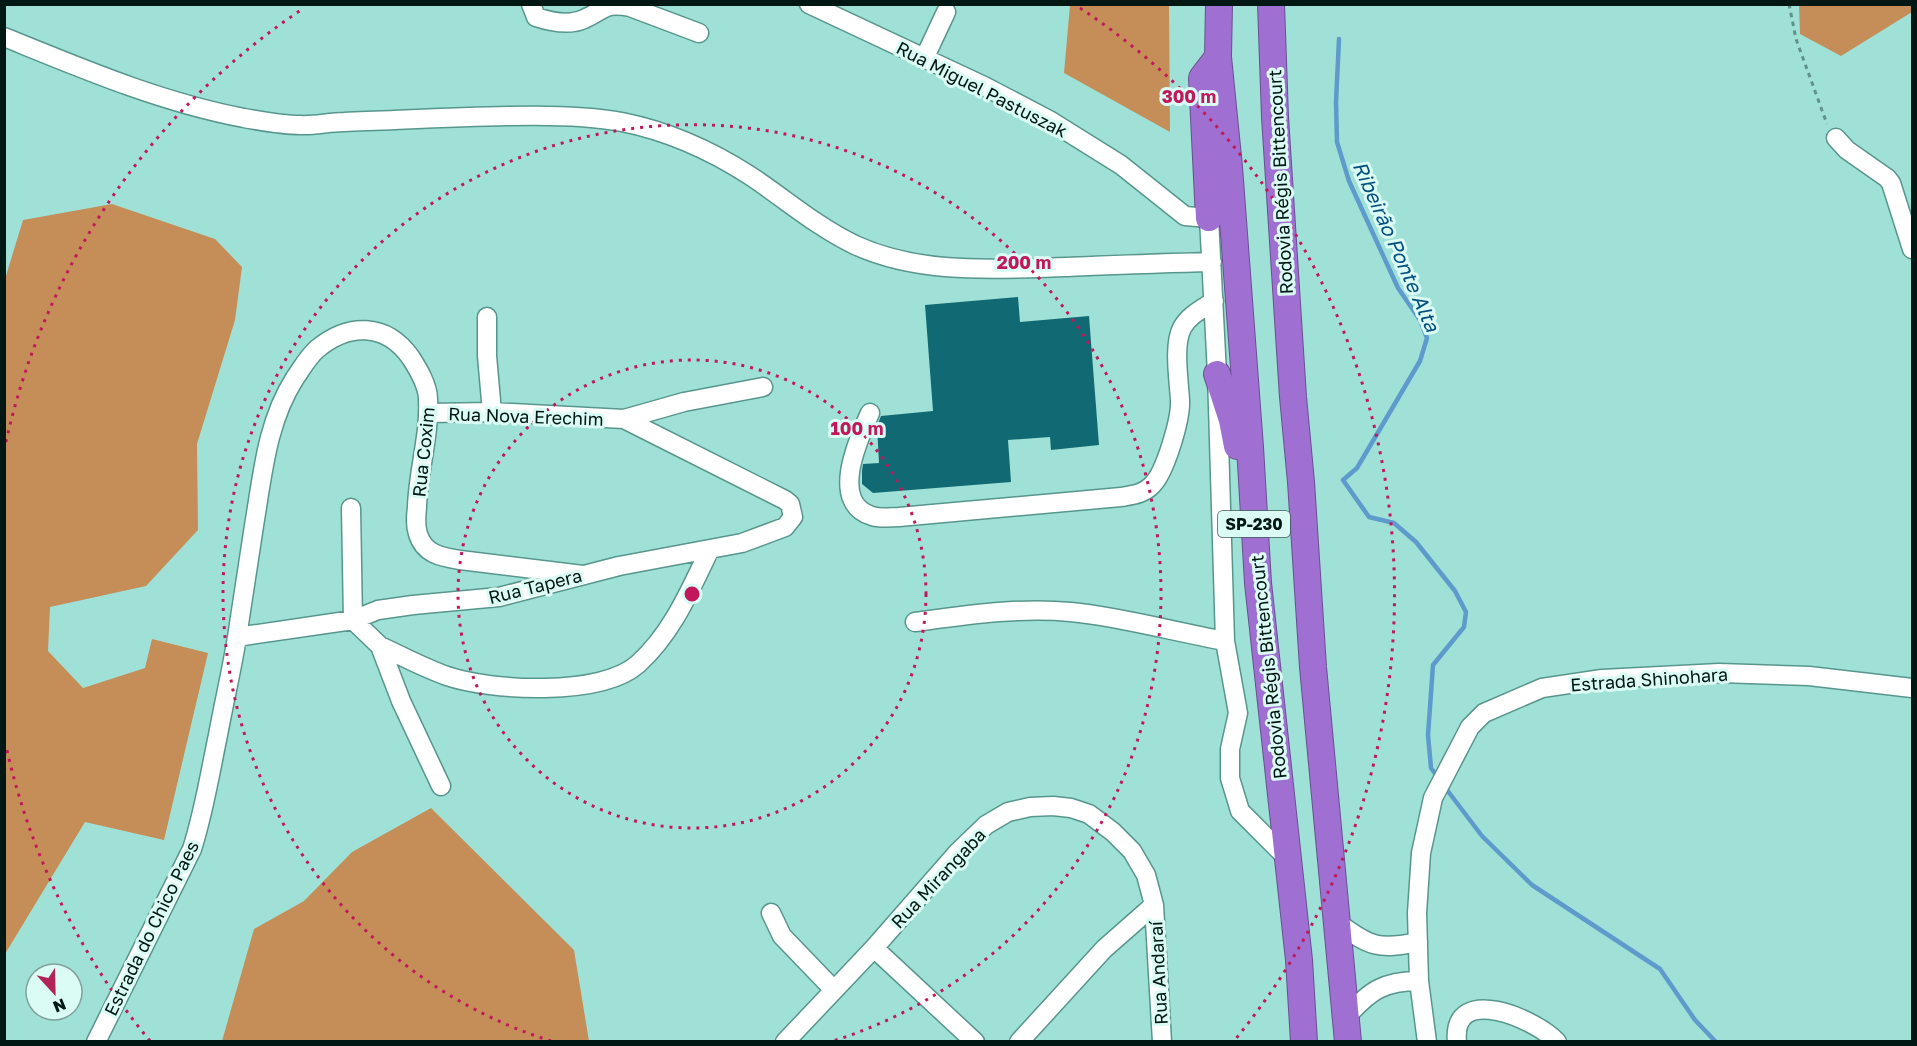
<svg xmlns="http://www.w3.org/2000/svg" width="1917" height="1046" font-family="'Golos Text',sans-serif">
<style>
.forest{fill:#c58e58}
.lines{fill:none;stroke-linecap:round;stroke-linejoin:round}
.stream{stroke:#5e9acb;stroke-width:4.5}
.building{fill:#116a73}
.minor-casing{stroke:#57968d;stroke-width:21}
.highway-casing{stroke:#67518f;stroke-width:28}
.path{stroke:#61928a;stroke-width:3;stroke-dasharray:4.5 4.5;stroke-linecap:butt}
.minor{stroke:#fff;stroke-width:18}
.highway{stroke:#9f70d1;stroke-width:26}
.ring{fill:none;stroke:#c2185b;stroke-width:3;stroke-dasharray:3 6}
.labels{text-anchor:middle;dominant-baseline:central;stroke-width:6;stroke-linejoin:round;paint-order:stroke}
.shield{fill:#dbfbf5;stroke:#425b58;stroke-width:1.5}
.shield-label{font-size:16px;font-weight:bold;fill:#001714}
.street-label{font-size:18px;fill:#001714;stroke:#dbfbf5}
.water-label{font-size:20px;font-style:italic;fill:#05507f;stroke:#dbfbf5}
.centre{fill:#c2185b;stroke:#dbfbf5;stroke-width:3}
.ring-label{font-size:18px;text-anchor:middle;font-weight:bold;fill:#c2185b;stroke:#dbfbf5;stroke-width:6;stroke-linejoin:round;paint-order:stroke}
</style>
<rect width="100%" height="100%" fill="#a0e1d7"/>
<!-- forest -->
<path class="forest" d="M1070,5H1169L1170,132L1064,73Z
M1799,5H1912V12L1841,56L1800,34Z
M112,204L215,239L242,267L235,320L197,444L198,530L146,586L50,607L48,651L83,688L145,668L152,639L208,653L164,840L85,822L5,954V279L23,220Z
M431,808L574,950L589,1041H222L254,929L304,901L352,852Z"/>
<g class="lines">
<!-- stream -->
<path class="stream" d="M1339,39L1336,102L1337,142L1349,181L1398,288L1420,320L1427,338L1420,361L1357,468L1343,480L1369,517L1394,523L1416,542L1455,591L1466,612L1464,627L1433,665L1428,735L1431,768L1439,779
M1444,786L1482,836L1532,885L1660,969L1695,1020L1716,1042"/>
</g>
<!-- building -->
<path class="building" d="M1018,297L1020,322L1089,316L1099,445L1051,450L1050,437L1008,440L1011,482L873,493L862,484V471L863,464L879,463L877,426L881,416L933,411L925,305Z"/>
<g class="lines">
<defs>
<path id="minor" d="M531,4L536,17C551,22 569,26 584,19C605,10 604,2 630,7L699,33
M809,4L986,87L1049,120L1121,165L1185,216L1209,218L1217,374L1225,641L1238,713L1230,749V778L1240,811L1289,860
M4,37C83,69 160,102 244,118C262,121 281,125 300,125C314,126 329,122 344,122C399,120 453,117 508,116C546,115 585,115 622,122C667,131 710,150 749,175C784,198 817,227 855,245C920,275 996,269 1066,267C1115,265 1163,263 1212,262
M924,59L946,12
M1836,138L1847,150L1887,178L1891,183L1912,249
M487,317V356L492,412
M870,413C858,440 829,503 872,516C881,519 890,517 899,517L1121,497C1132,495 1143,494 1151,486C1165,474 1181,419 1180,400C1179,381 1173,345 1182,328C1189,315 1202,309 1214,301
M624,419L684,402L763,387
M351,508L353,620L380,646L401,701L441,786
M915,622C967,615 1019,607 1071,612C1123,617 1174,632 1225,641
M237,637L353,620L378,610L413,605L499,597L619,566L742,543L785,527L793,517L790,504L785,500L624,419L492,412L428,413
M380,646C402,656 424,668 447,676C491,691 601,697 638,664C673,632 690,590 710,549
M771,913L782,936L834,990
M1338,923C1370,947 1379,950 1418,942
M874,948L975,1042
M1347,1016C1370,991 1383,981 1419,981
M96,1042L192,849C204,812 210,773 218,735C224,702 232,669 237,637C244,593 250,550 257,507C264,462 270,417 295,378C302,368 308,357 317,349C348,323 386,322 411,358C418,369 428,385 428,399C430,435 418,471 417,507C416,516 415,525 418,534C424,554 441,557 460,560L583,575
M785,1042L874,948L958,852L986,825L1008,812L1030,807L1053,806L1071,808L1089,814L1113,832L1132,851L1146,875L1154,905L1162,1042
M1019,1042L1104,949L1154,905
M1427,1042L1419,981L1417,913L1421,853L1433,798L1470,727L1484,713L1542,688L1602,679L1719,673L1809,676L1912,688
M1457,1042C1451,982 1536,1019 1557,1042"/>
<path id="highway" d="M1219,4L1218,57L1229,167L1250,447L1258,583L1299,960L1304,1042
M1271,4L1275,117L1293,397L1301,482L1313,667L1348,1042
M1209,218L1202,78L1218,57
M1217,374L1232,420L1237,446"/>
</defs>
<!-- minor casing -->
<use href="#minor" class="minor-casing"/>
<!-- highway casing -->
<use href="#highway" class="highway-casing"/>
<!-- path -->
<path class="path" d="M1789,4L1796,39L1827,124"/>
<!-- minor -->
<use href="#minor" class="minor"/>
<!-- highway -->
<use href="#highway" class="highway"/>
</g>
<!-- distance rings -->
<g class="ring">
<circle cx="692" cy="594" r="234"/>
<path d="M551 1041A469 469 0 1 1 833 1041"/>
<path d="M150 1041A703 703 0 0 1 6 746M6 442A703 703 0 0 1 304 8M1080 8A703 703 0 0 1 1234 1041"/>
</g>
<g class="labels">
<!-- shield labels -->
<rect class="shield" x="1218" y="511" width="72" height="26" rx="4.5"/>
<g class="shield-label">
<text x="1254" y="524">SP-230</text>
</g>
<!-- street labels -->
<g class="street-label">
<text transform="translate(982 89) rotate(27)">Rua Miguel Pastuszak</text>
<text transform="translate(1280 182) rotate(-93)">Rodovia Régis Bittencourt</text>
<text transform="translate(526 416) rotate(2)">Rua Nova Erechim</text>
<text transform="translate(423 452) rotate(-84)">Rua Coxim</text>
<text transform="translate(535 586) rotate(-14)">Rua Tapera</text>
<text transform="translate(1268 667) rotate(-96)">Rodovia Régis Bittencourt</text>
<text transform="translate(1649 679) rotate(-4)">Estrada Shinohara</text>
<text transform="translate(938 878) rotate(-47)">Rua Mirangaba</text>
<text transform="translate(151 928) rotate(-64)">Estrada do Chico Paes</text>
<text transform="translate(1158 973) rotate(-93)">Rua Andaraí</text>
</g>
<!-- water labels -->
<g class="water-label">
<text transform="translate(1397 246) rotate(66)">Ribeirão Ponte Alta</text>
</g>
</g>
<circle cx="692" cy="594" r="9" class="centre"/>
<g class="ring-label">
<text x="1189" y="103">300 m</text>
<text x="1024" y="269">200 m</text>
<text x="857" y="435">100 m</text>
</g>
<!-- border -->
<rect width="1917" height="1046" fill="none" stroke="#001714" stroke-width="12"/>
<!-- north arrow -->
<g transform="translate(54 992) rotate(158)"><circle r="28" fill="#dbfbf5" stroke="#83a09b" stroke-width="1.5"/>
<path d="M0-4.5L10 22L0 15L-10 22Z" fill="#b22358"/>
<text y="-9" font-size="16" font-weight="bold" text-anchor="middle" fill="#001714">N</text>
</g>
</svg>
